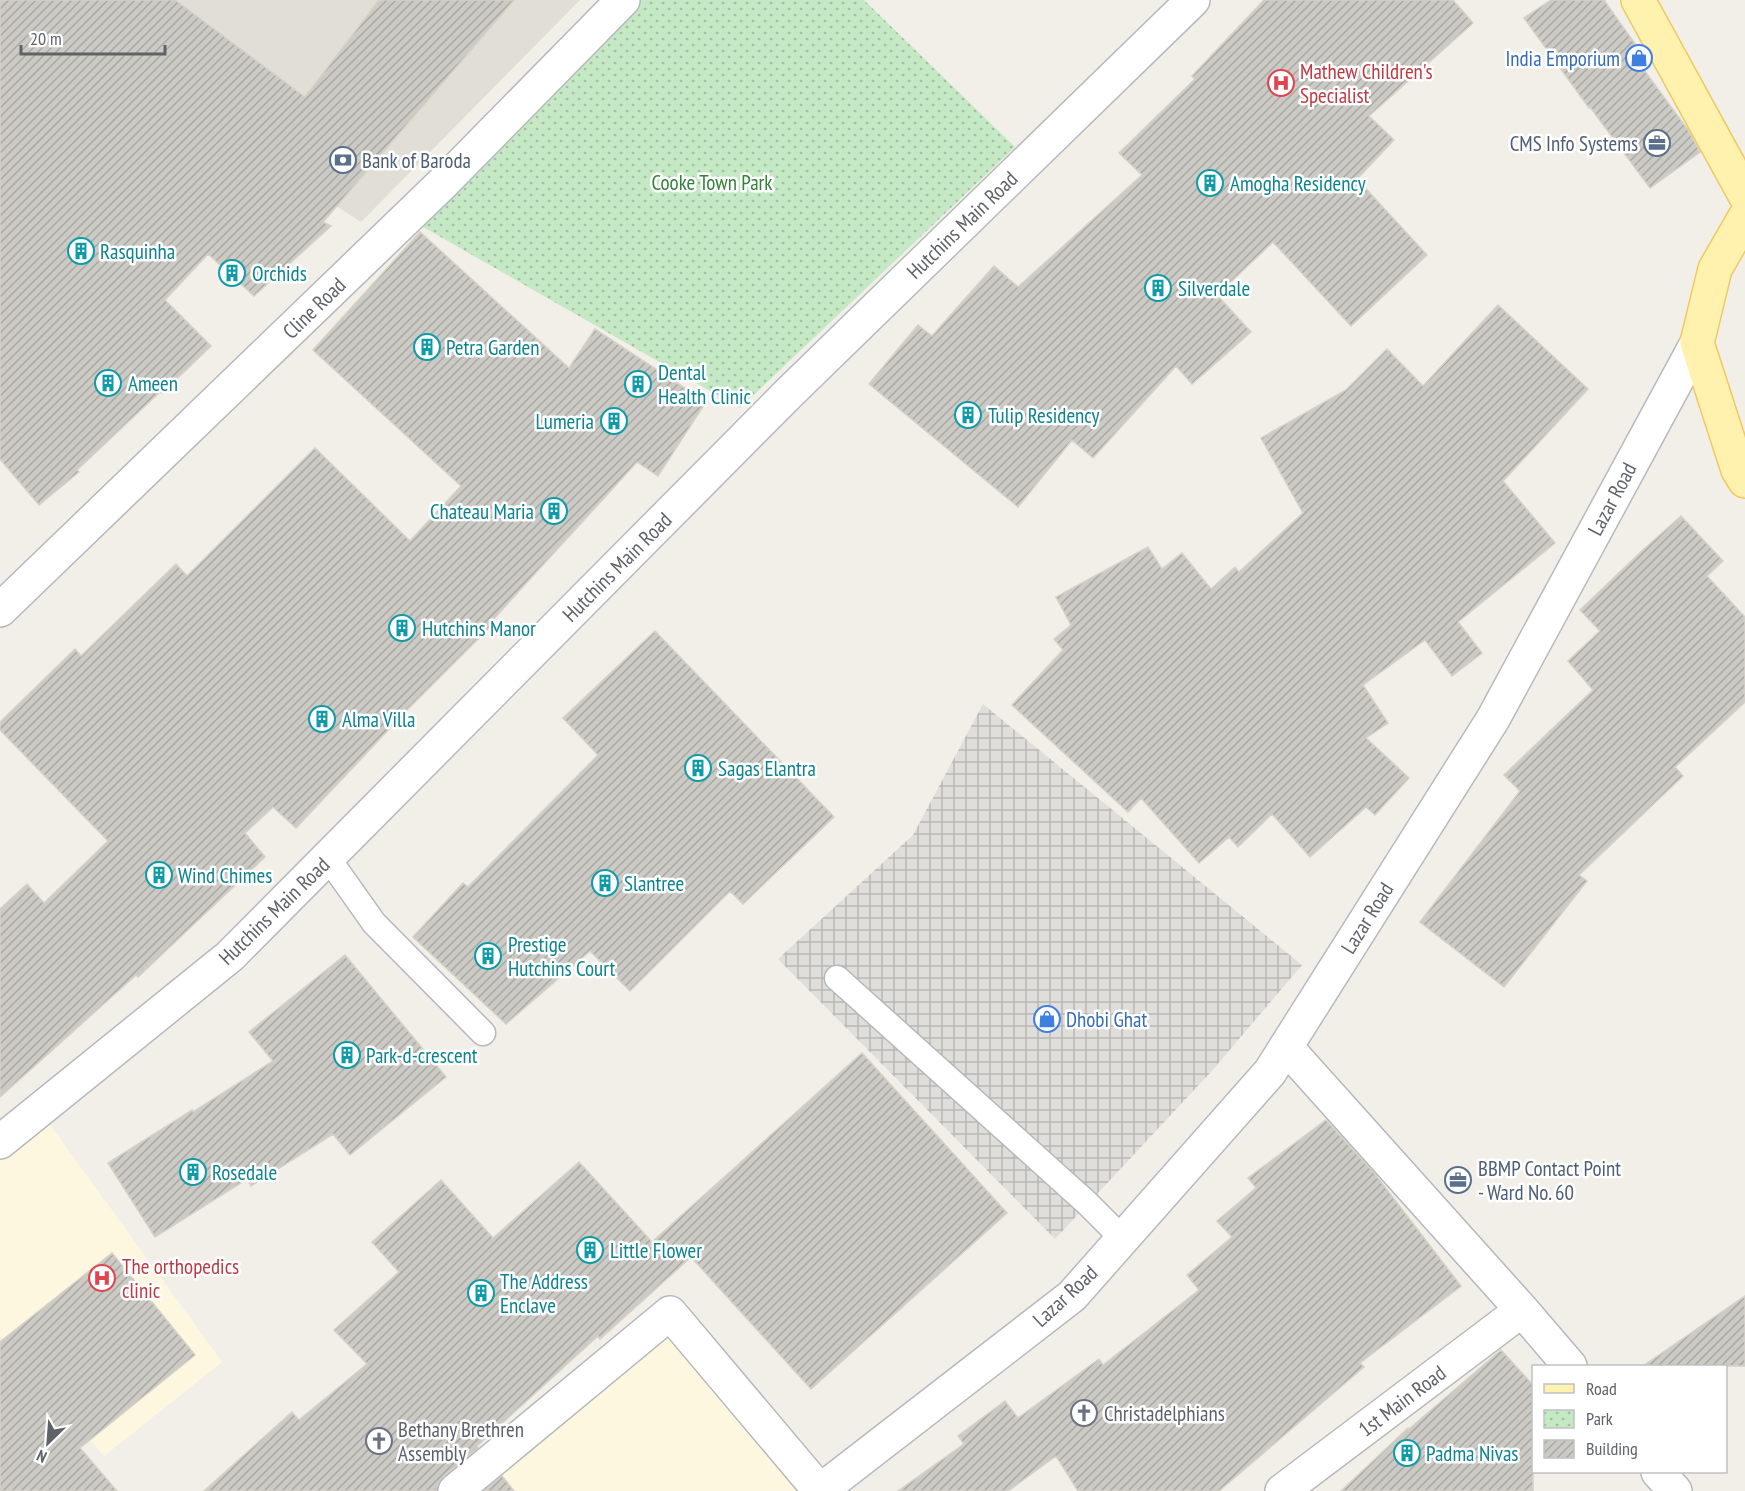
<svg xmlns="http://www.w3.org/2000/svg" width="1745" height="1491" font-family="'PT Sans Narrow',sans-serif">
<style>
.commercial{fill:#fef7e0}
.industrial{fill:url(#industrial-grid)}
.education{fill:#e1ded6}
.park{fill:url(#park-dots)}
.building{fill:url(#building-hatch);stroke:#d6d1c6;stroke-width:1.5}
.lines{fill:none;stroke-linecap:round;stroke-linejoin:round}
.lane-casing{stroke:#b5b8bc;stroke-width:27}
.street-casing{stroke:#b5b8bc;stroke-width:36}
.secondary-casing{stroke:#b6babf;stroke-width:36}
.primary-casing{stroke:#f2c960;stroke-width:36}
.lane{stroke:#fff;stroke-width:24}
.street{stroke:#fff;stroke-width:33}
.secondary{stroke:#fff;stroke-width:33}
.primary{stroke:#fff2af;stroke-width:33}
.labels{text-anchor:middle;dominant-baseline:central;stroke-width:5;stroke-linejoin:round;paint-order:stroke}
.shop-label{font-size:21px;fill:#366cbe;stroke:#fff;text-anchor:end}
.health-label{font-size:21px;fill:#be3a42;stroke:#fff;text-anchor:start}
.service-label{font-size:21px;fill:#4e5e75;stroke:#fff;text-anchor:start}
.park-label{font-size:21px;fill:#348238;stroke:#fff}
.culture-label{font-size:21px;fill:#0d838f;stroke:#fff;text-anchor:start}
.street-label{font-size:21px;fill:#5f6368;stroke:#fff}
.worship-label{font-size:21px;fill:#5b616d;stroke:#fff;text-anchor:start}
</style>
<defs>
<pattern id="industrial-grid" width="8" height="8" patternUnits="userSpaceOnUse" patternTransform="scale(1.5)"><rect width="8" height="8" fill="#e0deda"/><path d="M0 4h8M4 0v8" fill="none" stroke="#b9b8b5"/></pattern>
<pattern id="park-dots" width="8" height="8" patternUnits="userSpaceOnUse" patternTransform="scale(1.5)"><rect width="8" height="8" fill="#c5e8c5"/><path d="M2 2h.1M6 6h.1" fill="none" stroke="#a3c0a4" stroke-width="1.8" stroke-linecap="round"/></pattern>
<pattern id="building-hatch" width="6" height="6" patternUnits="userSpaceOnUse" patternTransform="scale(1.5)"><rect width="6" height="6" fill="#cccac5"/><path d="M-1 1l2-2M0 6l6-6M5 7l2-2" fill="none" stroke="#a9a8a4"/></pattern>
</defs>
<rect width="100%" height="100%" fill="#f1efe8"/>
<!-- commercial -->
<path class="commercial" d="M48,1122L222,1362L104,1456L0,1336V1160Z
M666,1333L798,1489L796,1491H477Z"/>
<!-- industrial -->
<path class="industrial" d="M983,704L1302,965L1210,1073L1055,1239L778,959L913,835Z"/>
<!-- education -->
<path class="education" d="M99,0H580L361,222L69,34Z"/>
<!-- park -->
<path class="park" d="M636,0H864L1015,147L740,408L418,224Z"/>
<!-- building -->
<path class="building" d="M0,0H175L305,97L379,0H514L323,222L331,226L254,296L208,254L165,300L211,346L162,393L160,392L77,470L79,472L39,505L0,459Z
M1264,0H1453L1473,23L1369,116L1394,140L1357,179L1427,255L1351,326L1273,242L1217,295L1251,332L1192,384L1176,366L1093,458L1072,440L1018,507L869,384L918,325L932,336L994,266L1018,287L1142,175L1119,153L1195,79L1192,76Z
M1551,0H1604L1650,65L1644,70L1688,130L1700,152L1650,188L1590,107L1589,108L1524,18Z
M420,232L569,368L595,329L706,402L658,476L637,462L489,624L491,626L408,709L296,828L273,807L245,833L265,857L138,977L136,975L0,1097V909L27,884L44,903L108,841L0,730V722L75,649L81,656L176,564L187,576L315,448L410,541L461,486L313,350Z
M1498,305L1588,389L1503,481L1555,543L1458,622L1482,653L1452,676L1425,640L1363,685L1388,723L1366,738L1409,778L1375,815L1366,807L1310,857L1272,814L1238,847L1229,837L1199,863L1141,798L1128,812L1012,705L1063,650L1054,639L1071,625L1056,597L1148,547L1162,569L1182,553L1211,589L1235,567L1239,572L1303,513L1261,438L1346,390L1387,349L1423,386Z
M1681,516L1723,561L1707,576L1745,617V702L1675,767L1683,776L1579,875L1587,881L1504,987L1420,922L1520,791L1504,775L1593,690L1568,661L1600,631L1580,610L1644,549Z
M655,631L834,817L743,904L730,891L630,991L590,951L506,1024L413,937L463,883L468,887L598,755L563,718Z
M345,955L446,1077L350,1155L333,1134L251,1186L247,1179L155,1237L108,1163L192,1110L193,1112L273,1061L249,1032Z
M862,1053L1007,1213L811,1389L691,1257L600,1339L598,1336L477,1446L478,1448L443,1477L438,1484L437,1491H204L292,1412L299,1420L367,1364L334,1330L399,1272L372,1242L441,1180L493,1238L579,1162L652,1242Z
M1326,1120L1374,1173L1461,1286L1360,1363L1364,1367L1219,1491H1078L1056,1456L1008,1491H898L964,1444L958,1436L1005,1401L1018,1418L1099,1359L1103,1365L1199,1290L1187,1275L1232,1237L1217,1221L1256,1188L1248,1178Z
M112,1253L195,1355L80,1448L117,1491H0V1342Z
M1745,1296V1366H1643Z
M1501,1350L1533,1385V1491H1341L1408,1428L1409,1429Z
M502,1476L514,1491H484Z"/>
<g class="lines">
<defs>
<path id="lane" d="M328,858L374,923L483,1033
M837,978L1087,1203L1123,1239"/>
<path id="street" d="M0,610L444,182L623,0
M1286,1047L1522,1310L1570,1366
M1658,1472L1675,1491
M455,1491L670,1313L820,1491
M1282,1491L1522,1310"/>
<path id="secondary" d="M0,1142L230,956L789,393L1193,0
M820,1491L1072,1296L1270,1072L1493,719L1697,343"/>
<path id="primary" d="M1638,0L1745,195
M1745,217L1715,269L1697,343L1738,470L1745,481"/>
</defs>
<!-- lane casing -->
<use href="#lane" class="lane-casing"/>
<!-- street casing -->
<use href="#street" class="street-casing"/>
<!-- secondary casing -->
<use href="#secondary" class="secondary-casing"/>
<!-- primary casing -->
<use href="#primary" class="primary-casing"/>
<!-- lane -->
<use href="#lane" class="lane"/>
<!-- street -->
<use href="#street" class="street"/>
<!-- secondary -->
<use href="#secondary" class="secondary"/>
<!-- primary -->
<use href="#primary" class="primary"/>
</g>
<!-- icons -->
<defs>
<symbol id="shop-ring" viewBox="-11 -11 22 22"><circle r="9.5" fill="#fff" stroke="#3f7fe0" stroke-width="1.5"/><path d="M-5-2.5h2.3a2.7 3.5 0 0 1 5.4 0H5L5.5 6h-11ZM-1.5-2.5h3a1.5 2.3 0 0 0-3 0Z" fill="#3f7fe0"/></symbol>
<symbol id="hospital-ring" viewBox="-11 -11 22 22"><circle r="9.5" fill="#fff" stroke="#e0444e" stroke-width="1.5"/><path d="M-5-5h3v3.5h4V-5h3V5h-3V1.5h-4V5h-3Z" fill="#e0444e"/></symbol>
<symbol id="office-ring" viewBox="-11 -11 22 22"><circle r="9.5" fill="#fff" stroke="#5c6f8a" stroke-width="1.5"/><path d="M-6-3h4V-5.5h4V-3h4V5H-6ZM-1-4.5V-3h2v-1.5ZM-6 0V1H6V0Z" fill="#5c6f8a"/></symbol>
<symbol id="bank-ring" viewBox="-11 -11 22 22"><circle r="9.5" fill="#fff" stroke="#5c6f8a" stroke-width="1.5"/><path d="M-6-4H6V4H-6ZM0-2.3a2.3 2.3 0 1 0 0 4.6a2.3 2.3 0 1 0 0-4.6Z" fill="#5c6f8a"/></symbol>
<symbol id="building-ring" viewBox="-11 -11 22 22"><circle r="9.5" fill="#fff" stroke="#0f9aa8" stroke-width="1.5"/><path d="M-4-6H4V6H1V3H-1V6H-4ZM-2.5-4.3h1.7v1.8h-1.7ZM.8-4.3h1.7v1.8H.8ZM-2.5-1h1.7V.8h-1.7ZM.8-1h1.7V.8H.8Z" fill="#0f9aa8"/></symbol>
<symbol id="church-ring" viewBox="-11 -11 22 22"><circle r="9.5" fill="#fff" stroke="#6b7280" stroke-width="1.5"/><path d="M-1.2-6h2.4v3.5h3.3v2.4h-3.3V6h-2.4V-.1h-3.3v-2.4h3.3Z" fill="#6b7280"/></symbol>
</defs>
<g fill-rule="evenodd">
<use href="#shop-ring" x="1624" y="43" width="30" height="30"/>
<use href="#hospital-ring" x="1266" y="68" width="30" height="30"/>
<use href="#office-ring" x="1642" y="128" width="30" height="30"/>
<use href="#bank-ring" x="328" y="145" width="30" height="30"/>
<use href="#building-ring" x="1195" y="168" width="30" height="30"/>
<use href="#building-ring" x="66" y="236" width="30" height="30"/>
<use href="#building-ring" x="217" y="258" width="30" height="30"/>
<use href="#building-ring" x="1143" y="273" width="30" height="30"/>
<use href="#building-ring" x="412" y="332" width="30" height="30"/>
<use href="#building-ring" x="93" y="368" width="30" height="30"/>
<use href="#building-ring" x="623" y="369" width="30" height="30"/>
<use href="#building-ring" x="953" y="400" width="30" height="30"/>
<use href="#building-ring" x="599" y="406" width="30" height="30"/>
<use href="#building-ring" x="539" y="496" width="30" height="30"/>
<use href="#building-ring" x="387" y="613" width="30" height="30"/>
<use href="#building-ring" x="307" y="704" width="30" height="30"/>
<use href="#building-ring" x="683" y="753" width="30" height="30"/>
<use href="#building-ring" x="144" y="860" width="30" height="30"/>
<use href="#building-ring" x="590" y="868" width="30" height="30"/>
<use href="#building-ring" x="473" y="941" width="30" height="30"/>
<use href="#shop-ring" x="1032" y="1004" width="30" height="30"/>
<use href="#building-ring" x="332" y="1040" width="30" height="30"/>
<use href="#building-ring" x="178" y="1157" width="30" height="30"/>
<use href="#office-ring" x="1443" y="1165" width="30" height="30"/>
<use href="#building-ring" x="575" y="1235" width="30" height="30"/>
<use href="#hospital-ring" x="87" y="1263" width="30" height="30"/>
<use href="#building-ring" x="466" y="1278" width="30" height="30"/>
<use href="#church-ring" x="1069" y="1398" width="30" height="30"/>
<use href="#church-ring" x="364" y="1426" width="30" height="30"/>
<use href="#building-ring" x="1392" y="1438" width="30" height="30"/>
</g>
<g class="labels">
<!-- shop labels -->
<g class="shop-label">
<text x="1620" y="58">India Emporium</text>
<text x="1066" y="1019" text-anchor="start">Dhobi Ghat</text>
</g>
<!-- health labels -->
<g class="health-label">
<text x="1300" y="71">Mathew Children's<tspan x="1300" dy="24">Specialist</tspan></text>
<text x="122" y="1266">The orthopedics<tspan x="122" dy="24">clinic</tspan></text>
</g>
<!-- service labels -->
<g class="service-label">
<text x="1638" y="143" text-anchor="end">CMS Info Systems</text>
<text x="362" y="160">Bank of Baroda</text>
<text x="1478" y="1168">BBMP Contact Point<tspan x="1478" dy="24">- Ward No. 60</tspan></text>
</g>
<!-- park labels -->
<g class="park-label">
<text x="712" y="182">Cooke Town Park</text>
</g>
<!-- culture labels -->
<g class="culture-label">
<text x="1230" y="183">Amogha Residency</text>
<text x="100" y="251">Rasquinha</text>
<text x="252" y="273">Orchids</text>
<text x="1178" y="288">Silverdale</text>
<text x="446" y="347">Petra Garden</text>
<text x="658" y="372">Dental<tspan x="658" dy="24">Health Clinic</tspan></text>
<text x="128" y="383">Ameen</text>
<text x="988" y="415">Tulip Residency</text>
<text x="594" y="421" text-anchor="end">Lumeria</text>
<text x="534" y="511" text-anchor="end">Chateau Maria</text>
<text x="422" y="628">Hutchins Manor</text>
<text x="342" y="719">Alma Villa</text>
<text x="718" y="768">Sagas Elantra</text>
<text x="178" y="875">Wind Chimes</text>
<text x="624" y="883">Slantree</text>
<text x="508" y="944">Prestige<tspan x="508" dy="24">Hutchins Court</tspan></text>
<text x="366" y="1055">Park-d-crescent</text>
<text x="212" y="1172">Rosedale</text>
<text x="610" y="1250">Little Flower</text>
<text x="500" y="1281">The Address<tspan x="500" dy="24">Enclave</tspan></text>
<text x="1426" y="1453">Padma Nivas</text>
</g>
<!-- street labels -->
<g class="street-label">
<text transform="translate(962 225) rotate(-44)">Hutchins Main Road</text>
<text transform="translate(314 308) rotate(-44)">Cline Road</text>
<text transform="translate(1612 499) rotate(-62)">Lazar Road</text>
<text transform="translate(617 567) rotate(-45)">Hutchins Main Road</text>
<text transform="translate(274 911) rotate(-44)">Hutchins Main Road</text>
<text transform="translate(1367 918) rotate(-58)">Lazar Road</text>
<text transform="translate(1065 1296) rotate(-43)">Lazar Road</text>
<text transform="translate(1402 1401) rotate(-37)">1st Main Road</text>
</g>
<!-- worship labels -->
<g class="worship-label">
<text x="1104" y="1413">Christadelphians</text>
<text x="398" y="1429">Bethany Brethren<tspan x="398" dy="24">Assembly</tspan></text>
</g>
</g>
<!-- legend -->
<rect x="1532" y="1365" width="195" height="108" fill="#ffffff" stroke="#bfc1c3" stroke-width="1.5"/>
<rect x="1544" y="1384" width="30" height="9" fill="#fff2af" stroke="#bfc1c3" stroke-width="1.5"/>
<text x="1586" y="1395" font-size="18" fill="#5f6368">Road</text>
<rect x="1544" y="1410" width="30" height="18" fill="url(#park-dots)" stroke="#bfc1c3" stroke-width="1.5"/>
<text x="1586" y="1425" font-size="18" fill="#5f6368">Park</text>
<rect x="1544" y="1440" width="30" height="18" fill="url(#building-hatch)" stroke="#bfc1c3" stroke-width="1.5"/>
<text x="1586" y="1455" font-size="18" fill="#5f6368">Building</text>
<!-- north arrow -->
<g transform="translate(48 1443) rotate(205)" stroke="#ffffff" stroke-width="4.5" paint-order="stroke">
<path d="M0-4.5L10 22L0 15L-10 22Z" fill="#5f6368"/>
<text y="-9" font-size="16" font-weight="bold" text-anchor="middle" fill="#5f6368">N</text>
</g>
<!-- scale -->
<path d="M21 45v9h144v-9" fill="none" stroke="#5f6368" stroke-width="3"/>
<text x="30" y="45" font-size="18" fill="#5f6368" stroke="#ffffff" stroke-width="4.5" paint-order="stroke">20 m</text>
</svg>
